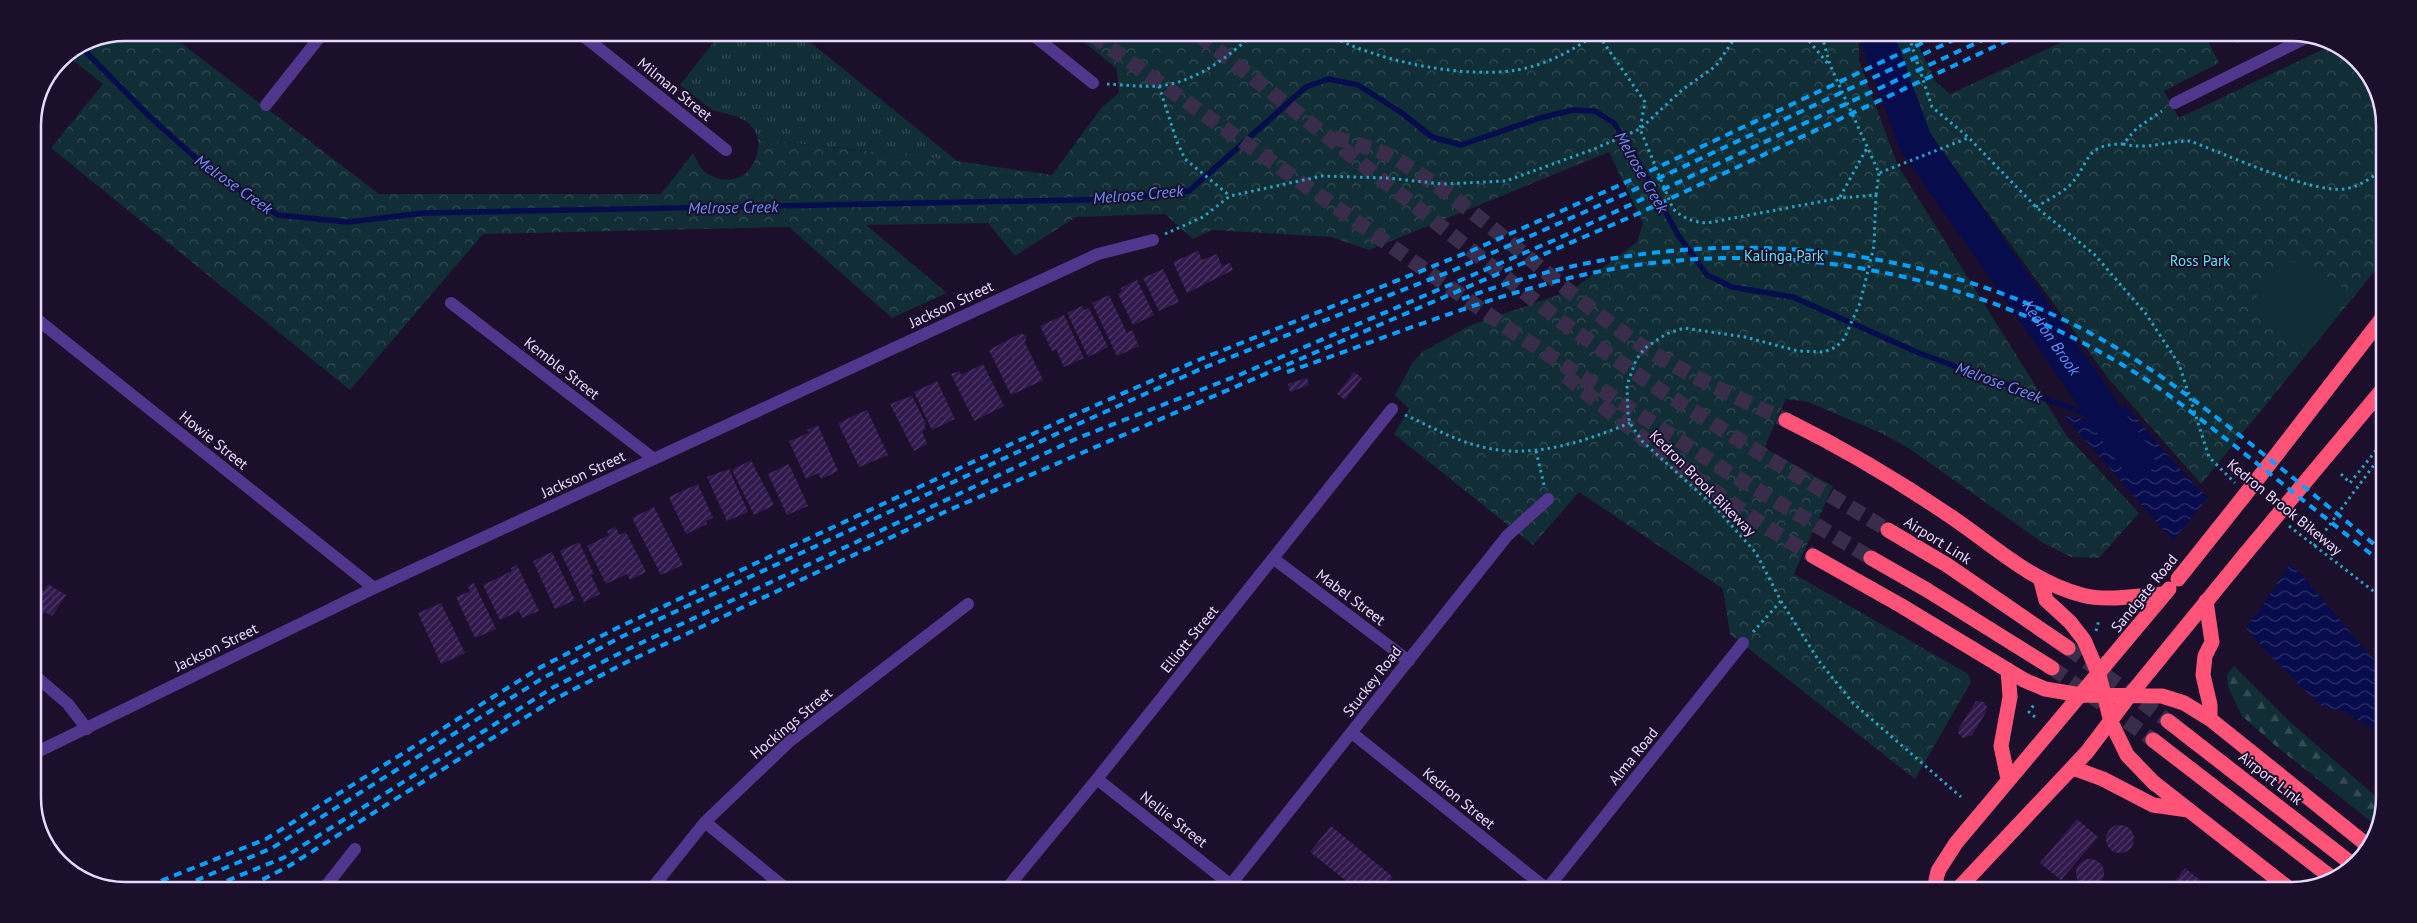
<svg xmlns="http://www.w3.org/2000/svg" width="2417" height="923" font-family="'PT Sans',sans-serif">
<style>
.grass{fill:url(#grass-tufts)}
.forest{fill:url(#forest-firs)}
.park{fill:url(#park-crowns)}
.pitch{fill:#112d35}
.water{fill:url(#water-waves)}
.pier{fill:#1b0f2b}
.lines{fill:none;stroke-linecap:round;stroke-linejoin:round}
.stream{stroke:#070d4c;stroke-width:5.5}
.river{stroke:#070d4c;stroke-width:34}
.building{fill:url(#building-hatch)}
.highway-tunnel{stroke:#3a2d4b;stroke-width:15;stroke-dasharray:15 8;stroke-linecap:butt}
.path{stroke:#27a3c5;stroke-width:3;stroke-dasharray:2.5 4;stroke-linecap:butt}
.minor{stroke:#51368d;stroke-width:12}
.highway{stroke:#ff5377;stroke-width:15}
.rail{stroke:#04a1ff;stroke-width:4;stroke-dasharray:8 6;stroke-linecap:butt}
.highway-bridge{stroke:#ff5377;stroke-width:15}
.labels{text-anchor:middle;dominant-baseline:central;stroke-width:4;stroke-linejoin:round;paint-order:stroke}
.street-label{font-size:15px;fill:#e7d8ff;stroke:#1b0f2b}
.park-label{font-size:15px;fill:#5be5e9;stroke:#1b0f2b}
.water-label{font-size:16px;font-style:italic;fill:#668eff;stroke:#1b0f2b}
.rim{fill:none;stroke:#e7d8ff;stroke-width:2.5}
</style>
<defs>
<pattern id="grass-tufts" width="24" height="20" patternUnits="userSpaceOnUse" patternTransform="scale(1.25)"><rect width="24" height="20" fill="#112d35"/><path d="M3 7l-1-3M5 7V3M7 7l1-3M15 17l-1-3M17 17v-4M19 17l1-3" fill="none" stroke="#344b53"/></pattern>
<pattern id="forest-firs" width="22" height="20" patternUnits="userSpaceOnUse" patternTransform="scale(1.25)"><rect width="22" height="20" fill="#112d35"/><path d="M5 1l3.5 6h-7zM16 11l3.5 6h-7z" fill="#344b53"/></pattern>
<pattern id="park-crowns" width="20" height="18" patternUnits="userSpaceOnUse" patternTransform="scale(1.25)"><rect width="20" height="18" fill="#112d35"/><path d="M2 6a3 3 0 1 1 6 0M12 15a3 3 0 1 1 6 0" fill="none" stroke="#344b53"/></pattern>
<pattern id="water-waves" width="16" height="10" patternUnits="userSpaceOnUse" patternTransform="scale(1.25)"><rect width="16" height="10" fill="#070d4c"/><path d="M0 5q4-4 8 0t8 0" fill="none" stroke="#2b3067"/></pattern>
<pattern id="building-hatch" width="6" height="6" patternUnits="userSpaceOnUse" patternTransform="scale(1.25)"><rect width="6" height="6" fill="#32194d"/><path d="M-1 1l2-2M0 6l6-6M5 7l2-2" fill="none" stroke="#503a68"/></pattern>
</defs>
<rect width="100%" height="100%" fill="#1b0f2b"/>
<!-- grass -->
<path class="grass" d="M720,34H800L957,161L758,139L754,129L746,121L735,116L712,110L680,85Z"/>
<!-- forest -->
<path class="forest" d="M2234,666L2289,721L2380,800L2379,828L2276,746L2242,716L2228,687L2227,675Z"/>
<!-- park -->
<path class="park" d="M125,33L135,40L141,33H168L379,194H661L693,153C696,158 699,166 703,170C708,175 714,177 720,179C746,184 760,162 758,139L957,161L1052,175L1102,107L1119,93L1117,69L1075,35L1859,36V61L1898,166L2067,436L2139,513L2099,558L2071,557L2043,543L1910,449L1881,433L1808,402L1786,399L1764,448L1833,486L1794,574L1968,674L1971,682L1915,779L1730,634L1723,589L1579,492L1533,545L1394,434L1409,409L1395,395L1413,362L1422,352L1471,325L1572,290L1637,242L1643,223L1609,152L1369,250L1331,237L1212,230L1193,239L1165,214L1076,217L1015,256L988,223L866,225L947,293L892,318L789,227L483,234L350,390L51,148L103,84L66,55L90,39Z
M1892,37H1917L1915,38L1936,82L1950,94L2073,37H2206L2219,63L2164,91L2179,118L2332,45L2365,69L2384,119L2383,261L2201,484L2108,378L1928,131Z"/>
<!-- pitch -->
<path class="pitch" d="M2277,261L2305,263L2341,285L2340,313L2315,345C2275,345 2273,330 2255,300Z"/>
<!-- water -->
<path class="water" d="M2125,405L2194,485L2299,572L2381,668L2380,733L2343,711L2323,707L2303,689L2259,644L2169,536L2064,416L2109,422Z"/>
<!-- pier -->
<path class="pier" d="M2210,495L2291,562L2262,607L2244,630L2171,543Z"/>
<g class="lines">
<!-- stream -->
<path class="stream" d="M80,46L150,117L207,168L278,215L348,222L424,213L1124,199L1189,191L1306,87L1328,79L1358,85L1402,113L1432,137L1461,145L1540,118L1573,110L1595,111L1614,123L1634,154L1678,235L1707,275L1732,287L1793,297L1919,353L2109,422"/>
<!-- river -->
<path class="river" id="s1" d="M1877,37L1915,141L2137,460"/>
</g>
<!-- building -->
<path class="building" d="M2234,37H2248L2237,43Z
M1198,251L1202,260L1217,254L1222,266L1230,263L1233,270L1187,293L1173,262Z
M1163,269L1179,302L1159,311L1143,278Z
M1137,280L1154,315L1133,325L1118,294L1122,291L1121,288Z
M1109,295L1127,333L1132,330L1139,346L1117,356L1092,303Z
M1082,306L1084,310L1089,308L1108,347L1088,357L1067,313Z
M1064,315L1084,358L1064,367L1056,349L1052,351L1040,326Z
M1021,333L1026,336L1025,343L1043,380L1011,395L989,350Z
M983,364L1004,406L974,421L951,374L959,371L961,375Z
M1354,372L1362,378L1345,400L1337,394Z
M1307,378L1309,385L1290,392L1288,384Z
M937,381L955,419L932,430L914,392Z
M912,396L926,424L924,425L926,429L922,431L927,444L914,451L890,404Z
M867,410L888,455L859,467L838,423Z
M818,425L838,471L821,479L818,473L806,479L789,441L809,433L807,430Z
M751,460L774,505L754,515L732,470Z
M789,464L808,506L787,515L768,474Z
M729,469L748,512L727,521L707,477Z
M698,484L713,518L706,521L707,524L686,534L669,497Z
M654,507L683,565L661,575L632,518Z
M616,527L619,535L626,532L646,572L630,580L627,574L606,584L587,546L609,535L607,531Z
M579,542L594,574L591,575L600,594L584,602L560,551Z
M552,552L575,600L555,609L533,561Z
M517,565L539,611L522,618L519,611L500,620L483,585L512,571L511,568Z
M474,583L496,629L475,638L456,597L470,591L468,586Z
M48,584L66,595L52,616L45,612L39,621L33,617V585L43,591Z
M441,603L465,653L441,664L418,613Z
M1976,701L1984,702L1987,707L1986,712L1972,735L1963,738L1958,733L1959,728Z
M2077,819L2098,837L2061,880L2040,863Z
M2106 839a14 14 0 1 1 28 0a14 14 0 1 1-28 0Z
M1331,826L1393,877L1383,888H1355L1310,852Z
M2076 873a14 14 0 1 1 28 0a14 14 0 1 1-28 0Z
M2185,868L2206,885L2202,890H2168Z"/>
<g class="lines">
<!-- highway-tunnel -->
<path class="highway-tunnel" d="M1092,35L1509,329L1726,471L1871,558
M1199,35L1562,322L1663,392L1768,458L1888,530
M1334,137C1354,144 1380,149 1398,160C1481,211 1550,281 1629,337C1674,369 1735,397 1786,420
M1566,376C1644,441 1726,503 1813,556
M2068,648L2168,721
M2052,668L2153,740"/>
<!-- path -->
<path class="path" d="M1134,35C1141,42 1150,41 1158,35
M1329,35C1377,61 1463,79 1517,70C1545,65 1570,52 1593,36
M1599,36L1645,102L1640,129L1673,209C1683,218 1693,222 1707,223L1840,198L1876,195L1874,246L1860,303L1844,339L1836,347L1824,352L1798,351L1745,337L1684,328L1666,334L1645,348L1636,360L1627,385L1628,415L1630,423L1642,441L1716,508L1756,553L1781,601L1819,661L1853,703L1961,797
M1805,36L1829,65
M1822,36L1830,65L1879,173L1968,138
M1909,37L1932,107L1968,137L2036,207L2094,254L2146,314L2179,364L2209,457L2235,483
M1107,84C1124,85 1141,87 1158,86C1194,83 1227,58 1252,35
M1159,86L1177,142L1185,159L1230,196
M2123,144C2146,150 2167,141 2190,141C2225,154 2310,193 2344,189C2360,187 2372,177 2384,168
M1876,195L1879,173
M1840,197L1867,148
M2036,207C2046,201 2060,194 2069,186C2091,164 2082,144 2123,144L2137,128L2162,111
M1165,234L1203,217L1230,196L1322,176L1387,178L1443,184L1506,181L1594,149L1640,129L1682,90L1716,66L1736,36
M1405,415C1428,425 1450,438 1475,445C1528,461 1580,443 1630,423
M1536,451L1544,485
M2341,474L2350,483L2382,443
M2289,526L2381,597
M2314,546L2382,454
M2096,631L2099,620
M1753,632L1781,601
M2035,717L2029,712L2035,703"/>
<!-- minor -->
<path class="minor" d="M581,34L726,150
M1033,35L1093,83
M2175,103L2308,37
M266,105L323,33
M451,303L654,459
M33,316L374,588
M1274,559L1409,661
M33,674L68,704L87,729
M1352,733L1547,889
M33,754L374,588L1098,254L1153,240
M1097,779L1231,885
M705,822L784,887
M326,886L355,849
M653,887L705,822L790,741L968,604
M1007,888L1097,779L1392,409
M1228,888L1507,536L1548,499
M1547,889L1743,643"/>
<!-- highway -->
<path class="highway" d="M1786,420C1843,448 1897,480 1950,516C1992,544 2031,582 2082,595C2108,602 2138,595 2165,594
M2256,481L2383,317
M2286,505L2382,390
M1888,530L1947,565L2068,648
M1813,556L1900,605L2024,680L2045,689L2081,695L2162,696L2184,703L2210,719L2367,845
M1871,558L1927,590L2052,668
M2041,581L2046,600L2070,622L2084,640L2099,675L2111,722L2127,755L2153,782L2291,890
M2206,601L2212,642L2205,656L2203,675L2210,705V719
M2008,670L2010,697L2001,746L2008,779
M2168,721L2352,864
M2153,740L2332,878
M2073,768L2103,779L2153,805L2188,810
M1934,890L1938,871L1956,843L2169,589
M1957,890L2087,752L2130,695L2246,553"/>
<!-- rail -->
<path class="rail" d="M1462,299C1667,222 1897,230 2092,334C2148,364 2197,402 2247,441C2292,477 2337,513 2381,550
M1287,372C1383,339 1479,299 1578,276C1770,232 1973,270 2139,375C2172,396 2204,422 2235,446C2284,485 2333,524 2381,562
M148,886L266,839L541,667L617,628L1067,418L1201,359L1471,251L1620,185L1935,37
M183,886L272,848L543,678L621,637L1067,429L1203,368L1454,270L1625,194L1960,37
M214,886L283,858L552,688L624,651L1078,438L1239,375L1557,239L1989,37
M250,886L289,866L553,700L627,662L949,510L1635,215L2015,37"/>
<!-- highway-bridge -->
<path class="highway-bridge" d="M2246,553L2286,505
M2178,579L2256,481"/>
</g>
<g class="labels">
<!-- street labels -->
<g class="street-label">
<text transform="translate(675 89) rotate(39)">Milman Street</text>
<text transform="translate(951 304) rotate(-25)">Jackson Street</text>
<text transform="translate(562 368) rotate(38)">Kemble Street</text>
<text transform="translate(214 440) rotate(39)">Howie Street</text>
<text transform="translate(583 474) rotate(-25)">Jackson Street</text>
<text transform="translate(1703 483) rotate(45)">Kedron Brook Bikeway</text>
<text transform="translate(2285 507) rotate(39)">Kedron Brook Bikeway</text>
<text transform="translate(1938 540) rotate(32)">Airport Link</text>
<text transform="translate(2144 593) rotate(-51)">Sandgate Road</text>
<text transform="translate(1351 597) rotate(37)">Mabel Street</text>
<text transform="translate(1189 639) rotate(-51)">Elliott Street</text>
<text transform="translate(216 647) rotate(-26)">Jackson Street</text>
<text transform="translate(1372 681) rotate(-52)">Stuckey Road</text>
<text transform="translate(791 723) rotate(-40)">Hockings Street</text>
<text transform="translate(1633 756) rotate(-51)">Alma Road</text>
<text transform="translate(2271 778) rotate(38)">Airport Link</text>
<text transform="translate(1459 798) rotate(39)">Kedron Street</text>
<text transform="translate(1174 819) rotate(38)">Nellie Street</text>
</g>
<!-- park labels -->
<g class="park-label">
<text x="1784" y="255">Kalinga Park</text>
<text x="2200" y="260">Ross Park</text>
</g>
<!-- water labels -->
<g class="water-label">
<text transform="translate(1642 172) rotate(60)">Melrose Creek</text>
<text transform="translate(234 184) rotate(35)">Melrose Creek</text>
<text transform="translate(1138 194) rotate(-5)">Melrose Creek</text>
<text transform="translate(733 207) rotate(-1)">Melrose Creek</text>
<text stroke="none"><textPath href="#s1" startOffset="350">Kedron Brook</textPath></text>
<text transform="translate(1999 382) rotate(20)">Melrose Creek</text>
</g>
</g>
<!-- crop -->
<path d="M0 0H2417V923H0ZM125 41H2292A84 84 0 0 1 2376 125V798A84 84 0 0 1 2292 882H125A84 84 0 0 1 41 798V125A84 84 0 0 1 125 41Z" fill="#1b0f2b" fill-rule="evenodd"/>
<path class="rim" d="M125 41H2292A84 84 0 0 1 2376 125V798A84 84 0 0 1 2292 882H125A84 84 0 0 1 41 798V125A84 84 0 0 1 125 41Z"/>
</svg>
